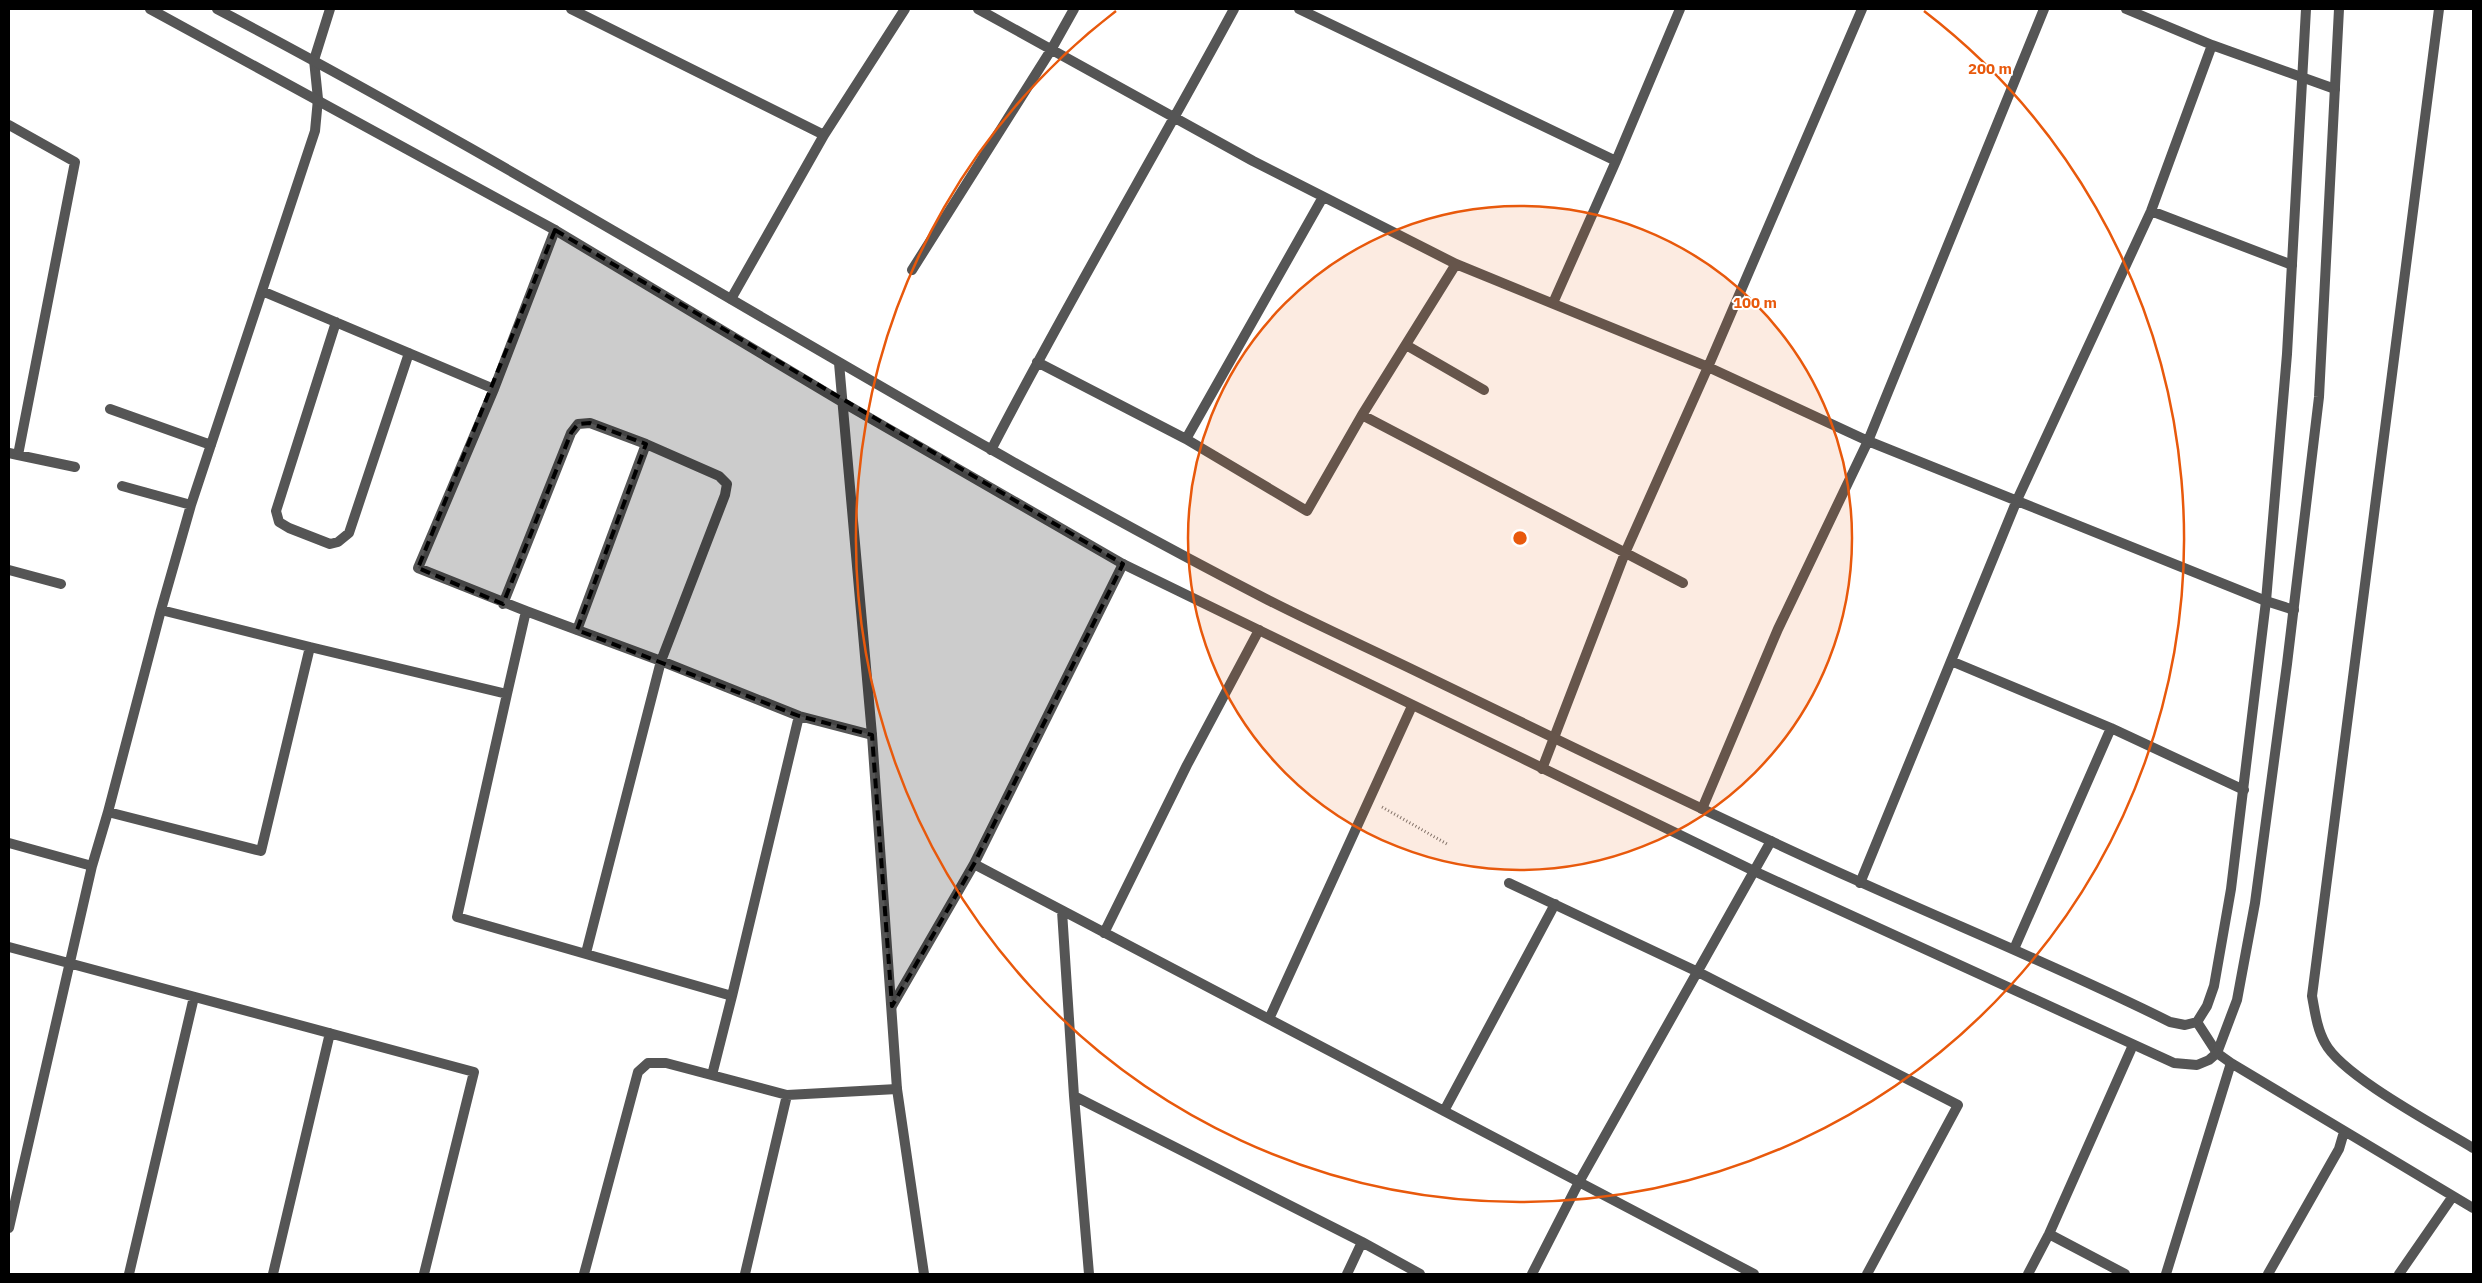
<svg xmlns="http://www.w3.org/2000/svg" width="2482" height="1283" font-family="'IBM Plex Sans',sans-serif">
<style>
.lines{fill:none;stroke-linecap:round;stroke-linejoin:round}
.path{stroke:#777;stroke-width:3;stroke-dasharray:1 2.5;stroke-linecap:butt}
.service{stroke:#555;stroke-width:10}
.minor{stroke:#555;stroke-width:10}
.tertiary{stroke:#555;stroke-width:10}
.marked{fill:#000;fill-opacity:0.2;stroke:#000;stroke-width:4;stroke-dasharray:10 6;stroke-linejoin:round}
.ring{fill:none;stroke:#e8590c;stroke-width:2.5}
.centre{fill:#e8590c;stroke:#fff;stroke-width:2.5}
.ring-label{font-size:15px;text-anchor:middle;font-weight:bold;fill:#e8590c;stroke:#fff;stroke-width:4;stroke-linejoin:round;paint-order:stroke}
</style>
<rect width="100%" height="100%" fill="#fff"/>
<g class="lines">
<!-- path -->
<path class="path" d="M1382,807L1447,844"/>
<!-- service -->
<path class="service" d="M2439,9L2312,996C2315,1012 2317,1029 2325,1043C2342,1076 2439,1127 2473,1148"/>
<!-- minor -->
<path class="minor" d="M571,9L824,135
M978,9L1253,161L1456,264L1708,367L1868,441L2266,601L2294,610
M1299,9L1616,161
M2126,9L2212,45L2335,89
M2212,45L2151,211L2017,500L1951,661L2111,728L2244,790
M9,125L75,162L18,455L9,453
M2151,211L2292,265
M912,270L1051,50L1074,9
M262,291L494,389
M731,299L824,135L905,9
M1553,303L1616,161L1680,9
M336,322L276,511L279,522L289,528L330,544L338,542L349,533L409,353
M1406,345L1484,390
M1037,362L1186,439L1307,511L1362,415L1456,264
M110,409L211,445
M1362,415L1683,583
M1186,439L1323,197
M991,450C1068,301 1154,157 1234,9
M18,455L75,467
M122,486L191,505
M9,570L61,584
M503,604L571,433L578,424L590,423L646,444L577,630
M526,611L418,568L494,389L555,230
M310,647L161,610L191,505L315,131L318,99L314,60L330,9
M507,694L526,611L661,661L725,495L727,484L719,476L646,444
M1542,769L1625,553L1708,367L1862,9
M1702,809L1778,629L1868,441L2044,9
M108,812L161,610
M9,843L92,866L9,1228
M974,864L1123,564
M92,866L108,812L261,851L310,647L507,694L457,917L732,996L799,716L872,735
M1509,883L1698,972L1958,1105L1867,1274
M1860,883L1951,661
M1062,911L1074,1096L1089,1274
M1104,933L1187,765L1259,630
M9,947L474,1072L424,1274
M2014,949L2111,728
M586,953L661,661L799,716
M892,1006L974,864L1754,1274
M1269,1019L1412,706
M2231,1063L2473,1208
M712,1075L732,996
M1074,1096L1362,1242
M1444,1111L1555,904
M2049,1234L2125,1274
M129,1274L194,997
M273,1274L330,1033
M584,1274L638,1072L648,1063H666L787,1095L897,1089
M745,1274L787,1095
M1347,1274L1362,1242L1420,1274
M1532,1274L1579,1182L1771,841
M2028,1274L2049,1234L2133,1045
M2166,1274L2231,1063L2217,1053L2197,1022
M2268,1274L2339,1149L2344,1132
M2399,1274L2453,1196"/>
<!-- tertiary -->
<path class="tertiary" d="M150,9L555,230L842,402L1123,564L1754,871L2174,1063L2197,1065L2209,1060L2217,1053L2237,1000L2255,903L2287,664L2319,397L2339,9
M217,9C573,196 911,416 1268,600C1321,627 1375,651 1428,677C1571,746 1713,816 1858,881C1962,928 2068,971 2170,1022L2185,1025L2197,1022L2207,1006L2214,986L2231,889L2266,601L2287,354L2306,9
M839,363L872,735L897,1089L924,1274"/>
</g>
<!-- marked area -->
<path class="marked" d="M555,230L1123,564L974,864L892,1006L872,735L799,716L577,630L646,444L590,423L578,424L571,433L503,604L418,568Z"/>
<!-- distance rings -->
<circle cx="1520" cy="538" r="332" fill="#e8590c" fill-opacity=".12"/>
<g class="ring">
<circle cx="1520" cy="538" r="332"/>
<path d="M1924 11A664 664 0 1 1 1116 11"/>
</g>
<circle cx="1520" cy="538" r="8" class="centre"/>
<g class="ring-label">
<text x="1990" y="74">200 m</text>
<text x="1755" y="308">100 m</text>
</g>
<!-- border -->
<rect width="2482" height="1283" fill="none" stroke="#000000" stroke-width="20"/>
</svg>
